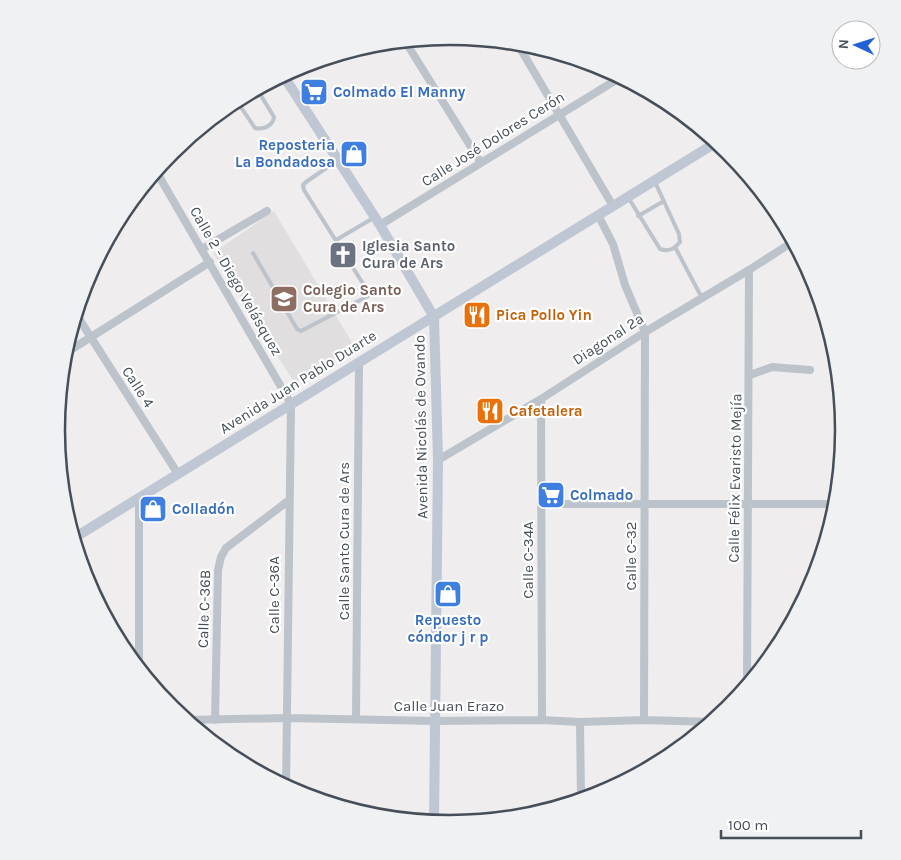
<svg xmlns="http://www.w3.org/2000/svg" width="901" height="860" font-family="Karla,sans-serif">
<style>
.education{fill:#e0dede}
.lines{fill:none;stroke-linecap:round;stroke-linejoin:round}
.lane{stroke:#bcc3cb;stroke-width:4}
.street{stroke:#bcc3cb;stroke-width:8}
.secondary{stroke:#bec7d3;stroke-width:10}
.labels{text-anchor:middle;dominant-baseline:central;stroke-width:4.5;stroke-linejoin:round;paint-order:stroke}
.shop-label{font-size:15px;font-weight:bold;fill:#366cbe;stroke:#fff;text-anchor:start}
.street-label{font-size:15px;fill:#464f59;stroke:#fff}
.worship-label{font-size:15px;font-weight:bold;fill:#5b616d;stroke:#fff;text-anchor:start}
.education-label{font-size:15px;font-weight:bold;fill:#785e54;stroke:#fff;text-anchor:start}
.food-label{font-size:15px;font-weight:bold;fill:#c56008;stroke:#fff;text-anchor:start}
.rim{fill:none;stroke:#464f59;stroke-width:2.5}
</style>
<rect width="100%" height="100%" fill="#efeded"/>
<!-- education -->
<path class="education" d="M274,211L354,346L295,384L213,253Z"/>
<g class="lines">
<!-- lane -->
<path class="lane" d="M236,100L255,128C263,130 273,126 274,117L257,89
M628,197L660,249C669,252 674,249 680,242L679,234L655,182
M638,216L664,201
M336,240L375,217
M675,247L702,298
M253,253L297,329L301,331L368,296L367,290L304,190L303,185L306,182L338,160"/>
<!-- street -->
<path class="street" d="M405,41L481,163
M517,43L613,206
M156,171L291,404L286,787
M598,215L613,244L625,285L645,332L644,720
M380,225L621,77
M202,249L267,211
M76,314L178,474
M64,354L210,262
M750,375L772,367L810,370
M541,399L542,720
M438,460L541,399L645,332L749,270L794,241
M542,504H837
M139,668V498
M747,686L749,270
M356,719L359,362
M186,720L287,718L435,721L542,720L580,722L644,720L713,722
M215,720L218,570L221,557L226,548L288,501
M580,722L581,800"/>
<!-- secondary -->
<path class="secondary" d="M283,75L380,225L434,317L438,460L434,822
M74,538L717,142"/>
</g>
<!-- icons -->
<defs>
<symbol id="supermarket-square" viewBox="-11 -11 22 22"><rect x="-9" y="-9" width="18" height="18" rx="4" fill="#3f7fe0" stroke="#fff"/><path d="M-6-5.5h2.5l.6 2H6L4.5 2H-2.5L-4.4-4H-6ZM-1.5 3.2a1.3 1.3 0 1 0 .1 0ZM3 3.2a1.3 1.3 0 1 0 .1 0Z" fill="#fff"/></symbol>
<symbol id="shop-square" viewBox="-11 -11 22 22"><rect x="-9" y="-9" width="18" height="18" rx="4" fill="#3f7fe0" stroke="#fff"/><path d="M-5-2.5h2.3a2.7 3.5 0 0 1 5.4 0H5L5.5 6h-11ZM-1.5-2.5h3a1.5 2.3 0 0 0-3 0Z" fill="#fff"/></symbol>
<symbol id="church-square" viewBox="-11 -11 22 22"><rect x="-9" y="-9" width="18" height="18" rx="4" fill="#6b7280" stroke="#fff"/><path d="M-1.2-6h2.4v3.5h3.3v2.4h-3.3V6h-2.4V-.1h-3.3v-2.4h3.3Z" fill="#fff"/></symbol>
<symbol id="school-square" viewBox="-11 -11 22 22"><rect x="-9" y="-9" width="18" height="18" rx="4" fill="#8d6e63" stroke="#fff"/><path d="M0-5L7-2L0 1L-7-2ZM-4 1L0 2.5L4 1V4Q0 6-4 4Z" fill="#fff"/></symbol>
<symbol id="restaurant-square" viewBox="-11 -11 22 22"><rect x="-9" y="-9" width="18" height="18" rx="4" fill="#e8710a" stroke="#fff"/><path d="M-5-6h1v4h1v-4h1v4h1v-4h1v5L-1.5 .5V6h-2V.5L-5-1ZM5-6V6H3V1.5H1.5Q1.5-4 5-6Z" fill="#fff"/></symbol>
</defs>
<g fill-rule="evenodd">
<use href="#supermarket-square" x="298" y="76" width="32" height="32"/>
<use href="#shop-square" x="338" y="138" width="32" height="32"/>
<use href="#church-square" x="327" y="239" width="32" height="32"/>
<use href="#school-square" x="268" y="283" width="32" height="32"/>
<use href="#restaurant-square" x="461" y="299" width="32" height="32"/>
<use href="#restaurant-square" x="474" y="395" width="32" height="32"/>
<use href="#supermarket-square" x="535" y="479" width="32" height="32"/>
<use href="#shop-square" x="137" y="493" width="32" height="32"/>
<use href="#shop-square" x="432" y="578" width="32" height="32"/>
</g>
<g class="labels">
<!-- shop labels -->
<g class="shop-label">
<text x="333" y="92">Colmado El Manny</text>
<text x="335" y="145" text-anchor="end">Reposteria<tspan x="335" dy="17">La Bondadosa</tspan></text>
<text x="570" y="495">Colmado</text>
<text x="172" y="509">Colladón</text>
<text x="448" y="620" text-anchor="middle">Repuesto<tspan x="448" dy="17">cóndor j r p</tspan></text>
</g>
<!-- street labels -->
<g class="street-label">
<text transform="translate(493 139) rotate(-32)">Calle José Dolores Cerón</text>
<text transform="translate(236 281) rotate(60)">Calle 2 - Diego Velásquez</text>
<text transform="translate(608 339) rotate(-33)">Diagonal 2ª</text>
<text transform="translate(298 382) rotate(-32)">Avenida Juan Pablo Duarte</text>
<text transform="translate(138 387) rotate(57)">Calle 4</text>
<text transform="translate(421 427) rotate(-91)">Avenida Nicolás de Ovando</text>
<text transform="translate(735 478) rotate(-89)">Calle Félix Evaristo Mejía</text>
<text transform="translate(344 541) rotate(-90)">Calle Santo Cura de Ars</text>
<text transform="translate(631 556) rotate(-90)">Calle C-32</text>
<text transform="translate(528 560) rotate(-90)">Calle C-34A</text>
<text transform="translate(274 595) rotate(-90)">Calle C-36A</text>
<text transform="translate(204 609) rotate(-88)">Calle C-36B</text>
<text x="449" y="706">Calle Juan Erazo</text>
</g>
<!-- worship labels -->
<g class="worship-label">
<text x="362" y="246">Iglesia Santo<tspan x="362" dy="17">Cura de Ars</tspan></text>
</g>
<!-- education labels -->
<g class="education-label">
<text x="303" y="290">Colegio Santo<tspan x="303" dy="17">Cura de Ars</tspan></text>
</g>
<!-- food labels -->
<g class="food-label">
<text x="496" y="315">Pica Pollo Yin</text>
<text x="509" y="411">Cafetalera</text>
</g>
</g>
<!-- crop -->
<path d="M0 0H901V860H0ZM65 430a385 385 0 1 1 770 0a385 385 0 1 1-770 0Z" fill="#f0f1f2" fill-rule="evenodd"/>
<path class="rim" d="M65 430a385 385 0 1 1 770 0a385 385 0 1 1-770 0Z"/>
<!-- north arrow -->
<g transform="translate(856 45) rotate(274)"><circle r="24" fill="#ffffff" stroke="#b5b9bd"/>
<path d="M0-4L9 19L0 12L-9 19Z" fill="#2362d4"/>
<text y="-8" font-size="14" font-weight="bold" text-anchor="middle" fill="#464f59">N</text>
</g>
<!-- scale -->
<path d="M721 830v8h140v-8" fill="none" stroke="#464f59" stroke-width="2.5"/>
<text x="728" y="830" font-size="15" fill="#464f59" stroke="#ffffff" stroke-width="4" paint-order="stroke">100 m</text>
</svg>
